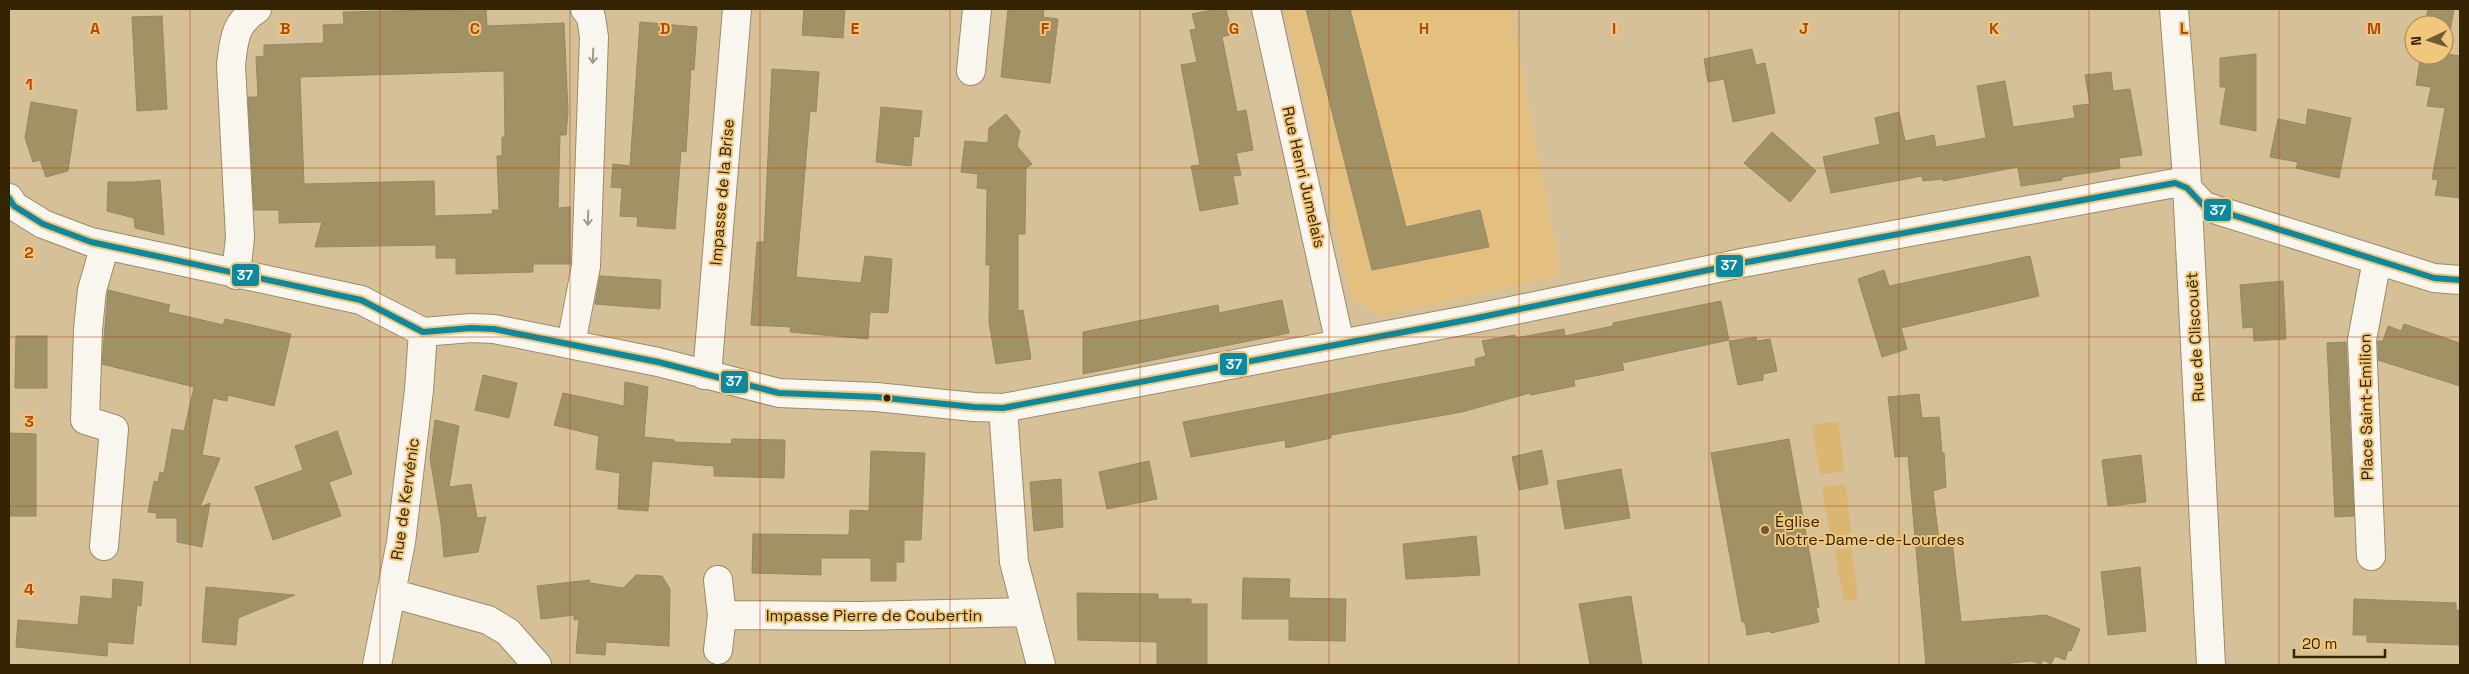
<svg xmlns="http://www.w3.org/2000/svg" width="2469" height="674" font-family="'Space Grotesk',sans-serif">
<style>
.built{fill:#e3bf80}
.green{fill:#dab672}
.building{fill:#a09265;stroke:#958866;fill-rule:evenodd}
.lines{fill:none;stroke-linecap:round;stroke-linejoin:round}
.minor-casing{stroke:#9c8b69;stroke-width:30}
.minor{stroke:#f9f6f0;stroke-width:28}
.bus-1-casing{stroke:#f1c77d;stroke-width:10}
.bus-1{stroke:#0d889c;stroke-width:6}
.oneway{stroke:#a19886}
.grid{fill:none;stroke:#b2490a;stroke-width:1;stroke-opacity:0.55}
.bus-dot{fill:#352404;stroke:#f1c77d;stroke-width:2}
.poi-dot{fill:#6d5b38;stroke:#f1c77d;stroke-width:2}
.labels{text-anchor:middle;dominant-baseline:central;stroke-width:4;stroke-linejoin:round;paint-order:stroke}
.street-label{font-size:16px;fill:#352404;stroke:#f1c77d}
.poi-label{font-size:16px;fill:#352404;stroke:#f1c77d;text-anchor:start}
.grid-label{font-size:16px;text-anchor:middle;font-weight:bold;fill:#b2490a;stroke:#f1c77d;stroke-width:4;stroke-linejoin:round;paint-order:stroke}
.line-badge{stroke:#f1c77d;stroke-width:2}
.badge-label{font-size:14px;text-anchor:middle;font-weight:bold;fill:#fff}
</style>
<rect width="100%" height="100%" fill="#d6c098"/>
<!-- built -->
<path class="built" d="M1284,9H1510L1561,276L1382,315L1352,299Z"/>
<!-- green -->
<path class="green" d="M1836,422L1839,425L1844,469L1841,472L1822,474L1820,473L1812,427L1814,424Z
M1841,484L1846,487L1851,531L1847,536H1831L1822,490L1824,487Z
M1851,548L1858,596L1857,599L1850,601L1844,600L1835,554L1836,550Z"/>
<!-- building -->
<path class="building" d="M486,9L487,26L564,23L568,112L566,135H560L558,208L570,207V264H533V272L456,274V258H436V245L315,247L322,222L279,223V210H254L248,97H258L256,57L264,56V45L324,43L323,25L344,24L343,12ZM504,71L505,137H502V156H497L499,210H492L493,214L435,216L434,181L304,184L300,77Z
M804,9H845L843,38L802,35Z
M1008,9H1044L1043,17L1058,19L1050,83L1001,77Z
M1217,9H1226L1232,34L1222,37L1237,112L1246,110L1253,150L1236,153L1241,175L1233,176L1238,204L1200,211L1191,166L1200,165L1181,65L1197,62L1190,30L1196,29L1192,14Z
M1306,9H1350L1406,227L1480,210L1489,247L1372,270Z
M2428,9H2454L2446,54L2460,56V198L2435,195L2438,180L2432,179L2445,108L2427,106L2431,87L2416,85L2421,55H2444V25H2425Z
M162,16L167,109L137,111L132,17Z
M640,22L697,27L694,70L691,69L686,152L681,151L675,229L637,226L638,217L620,216L622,188L611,187L613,164L630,166Z
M1752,49L1756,65L1765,63L1775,113L1733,122L1724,79L1708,82L1704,59Z
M2256,54V131L2220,124L2226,87H2220V58Z
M772,69L819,72L816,112L810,111L796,277L861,283L865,256L892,259L888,313L870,312L868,339L790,332L791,327L751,325L757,242H764Z
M2111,72L2113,91L2130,89L2142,155L2119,158L2120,168L2062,177V180L2021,186L2018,167L1943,181L1942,179L1923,181L1922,176L1831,193L1823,157L1880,144L1875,118L1899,112L1905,141L1934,135L1936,147L1986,138L1977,86L2005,81L2013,127L2075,118L2073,106L2090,104L2085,75Z
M31,102L77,110L68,171L46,177L40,160L33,162L25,138Z
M881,107L922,111L919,137L914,136L911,166L876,162Z
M2308,109L2351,118L2339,178L2296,168L2298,162L2270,157L2278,119L2306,125Z
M1006,114L1020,131L1017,146L1032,164L1026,168L1025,234H1018V311L1023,310L1031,359L996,364L989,322L990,265H986L987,189L977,188L978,174L961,172L965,141L988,143L989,128Z
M1772,132L1816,171L1790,202L1744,163Z
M160,180L164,235L135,228L134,218L107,211L108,182H135Z
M2030,256L2039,296L1901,328L1907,349L1882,357L1858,279L1884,270L1889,286Z
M600,276L661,280L660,309L595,304Z
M2283,281L2286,339L2254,341L2253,327L2243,328L2240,285Z
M108,290L170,305L168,312L223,325L225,319L291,334L274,406L228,395L227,401L213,398L202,455L220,458L200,507L210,503L202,547L177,542V518H156L157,513L148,512L154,481L158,482L160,472L164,473L172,429L184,431L194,387L102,364Z
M1282,300L1289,333L1083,374V332L1218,305L1219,313Z
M1721,301L1729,340L1622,363L1624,370L1574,380L1575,386L1531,395L1530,393L1462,412L1331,435V438L1286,448L1285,440L1191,457L1183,422L1476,366L1475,359L1486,356L1482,341L1515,335L1516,338L1564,329L1565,336L1613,326V323Z
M2404,324L2460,343V386L2378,360V341H2383L2388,326L2401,331Z
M16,336H47V388H15Z
M1756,337L1757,341L1770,339L1777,371L1763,374V380L1738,385L1729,341Z
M2346,342L2354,516L2335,517L2327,343Z
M483,375L517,383L509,418L475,410Z
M625,382L648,387L644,437L674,440V442L731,444L732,439L785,440L784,478L714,476V466L652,461L648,511L618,509L620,473L596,469L599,436L554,425L563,393L624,406Z
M1919,394L1922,418L1939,417L1942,453H1944L1946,487L1933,491L1939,541L1952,540L1961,622L2046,615L2080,629L2071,651L2068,650L2065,660L2055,656L2051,664L2043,660L2041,664L2031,661L1994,665H1926L1908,456L1895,457L1888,397Z
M435,420L459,426L449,487L471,484L477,518L486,517L478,552L444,557L441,524L430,458Z
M337,431L352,474L329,482L341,516L273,540L255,487L303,470L295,446Z
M9,433L36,434V516H9Z
M1789,439L1819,607L1816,608L1819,622L1771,633L1770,631L1747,635L1745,622H1742L1711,453Z
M1542,450L1548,484L1519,490L1512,457Z
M871,451L925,453L921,540H904V562H896V581H871V558H821V575L752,573L753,534L849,535L850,510L869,511Z
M2141,455L2146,502L2108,506L2102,460Z
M1149,461L1157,499L1107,509L1099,472Z
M1621,469L1630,518L1565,529L1557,481Z
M1061,479L1063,527L1034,531L1030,482Z
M1476,536L1480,575L1406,579L1403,544Z
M2140,567L2146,631L2108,635L2101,572Z
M636,575L662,576L670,589L669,646L606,642L605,655L576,653L579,619L574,620V615L541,619L537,586L590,580V583L623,588Z
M1243,578L1290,579L1289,598L1346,599L1345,641L1289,640V619H1242Z
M113,579L143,582L141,606L137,605L133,644L108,642L107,656L16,647L18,620L78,625L81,596L112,599Z
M206,587L295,595L238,618L236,645L202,642Z
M1077,593L1158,594V599H1191V604H1207V665H1157V642L1078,640Z
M1631,596L1642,665H1590L1579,604Z
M2354,599L2456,603V610H2460V645L2367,642V635H2353Z"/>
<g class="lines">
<defs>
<path id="minor" d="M1266,9L1340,344
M2174,9L2186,165L2211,665
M971,71L977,9
M9,198L14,206L43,224L91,242L361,300L423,332L471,328L494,329L658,362L779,393L876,397L974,407L1003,408L1472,319L1742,263L2175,183L2187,188L2204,206L2434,278L2460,280
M236,275L240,237L231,65C234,40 234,24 257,9
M571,344L586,266L594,37L591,17L585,9
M704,375L708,363L737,9
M1003,408L1014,562L1041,665
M104,546L114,429L85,420L88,329L92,290L105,245
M2371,556L2362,340L2377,260
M718,580L722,615L718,650
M391,593L488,620L508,632L537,665
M722,615L860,616L1026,612
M377,665L401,542L419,390L423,332"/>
</defs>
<!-- minor casing -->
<use href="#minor" class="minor-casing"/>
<!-- minor -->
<use href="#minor" class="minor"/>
<defs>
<path id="bus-1" d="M9,198L14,206L43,224L91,242L361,300L423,332L471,328L494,329L658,362L779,393L876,397L974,407L1003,408L1472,319L1742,263L2175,183L2187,188L2204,206L2434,278L2460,280"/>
</defs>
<!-- bus-1 casing -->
<use href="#bus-1" class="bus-1-casing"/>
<!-- bus-1 -->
<use href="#bus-1" class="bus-1"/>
</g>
<!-- one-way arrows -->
<defs><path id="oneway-shaft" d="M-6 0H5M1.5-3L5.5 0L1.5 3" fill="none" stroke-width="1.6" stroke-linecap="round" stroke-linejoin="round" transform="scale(1.25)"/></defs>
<g class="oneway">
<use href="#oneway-shaft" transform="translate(593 56) rotate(92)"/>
<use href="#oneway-shaft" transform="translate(588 218) rotate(92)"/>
</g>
<!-- grid -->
<path class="grid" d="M190,9V665M380,9V665M570,9V665M760,9V665M950,9V665M1140,9V665M1329,9V665M1519,9V665M1709,9V665M1899,9V665M2089,9V665M2279,9V665M9,168H2460M9,337H2460M9,506H2460"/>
<!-- markers -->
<circle class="bus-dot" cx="887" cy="398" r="4.5"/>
<circle class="poi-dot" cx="1765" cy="530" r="5"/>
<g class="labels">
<!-- street labels -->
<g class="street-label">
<text transform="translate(1304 177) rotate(77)">Rue Henri Jumelais</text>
<text transform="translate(722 192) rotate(-85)">Impasse de la Brise</text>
<text transform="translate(2195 337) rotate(-93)">Rue de Cliscouët</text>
<text transform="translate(2366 407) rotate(-91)">Place Saint-Emilion</text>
<text transform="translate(405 499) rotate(-82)">Rue de Kervénic</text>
<text x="874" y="615">Impasse Pierre de Coubertin</text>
</g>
<!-- poi labels -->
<g class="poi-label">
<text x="1775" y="521">Église<tspan x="1775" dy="18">Notre-Dame-de-Lourdes</tspan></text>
</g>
</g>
<g class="grid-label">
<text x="95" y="34">A</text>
<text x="285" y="34">B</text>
<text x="475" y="34">C</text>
<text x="665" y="34">D</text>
<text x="855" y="34">E</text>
<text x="1045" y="34">F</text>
<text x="1234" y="34">G</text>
<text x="1424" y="34">H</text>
<text x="1614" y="34">I</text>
<text x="1804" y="34">J</text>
<text x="1994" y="34">K</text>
<text x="2184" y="34">L</text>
<text x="2374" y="34">M</text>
<text x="29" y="90">1</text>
<text x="29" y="258">2</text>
<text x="29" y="427">3</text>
<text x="29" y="595">4</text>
</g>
<g class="line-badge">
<rect x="2203" y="198" width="29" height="24" rx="5" fill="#0d889c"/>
<rect x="1715" y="254" width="29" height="24" rx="5" fill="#0d889c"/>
<rect x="231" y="263" width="29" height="24" rx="5" fill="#0d889c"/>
<rect x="1219" y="352" width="29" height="24" rx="5" fill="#0d889c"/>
<rect x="720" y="370" width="29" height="24" rx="5" fill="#0d889c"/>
</g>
<g class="badge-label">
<text x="2218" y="215">37</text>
<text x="1729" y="270">37</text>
<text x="245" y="280">37</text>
<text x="1234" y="369">37</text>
<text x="734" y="386">37</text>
</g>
<!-- border -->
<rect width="2469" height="674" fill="none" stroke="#352404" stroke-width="20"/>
<!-- north arrow -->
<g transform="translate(2429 40) rotate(266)"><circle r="24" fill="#f1c77d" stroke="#a6864d"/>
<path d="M0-4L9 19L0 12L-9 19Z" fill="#6d5b38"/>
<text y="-8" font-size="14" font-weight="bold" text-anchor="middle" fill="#352404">N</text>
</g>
<!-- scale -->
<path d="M2294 649v8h91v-8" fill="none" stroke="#352404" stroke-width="2.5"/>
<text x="2302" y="649" font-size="15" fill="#352404" stroke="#f1c77d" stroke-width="4" paint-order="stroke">20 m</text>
</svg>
